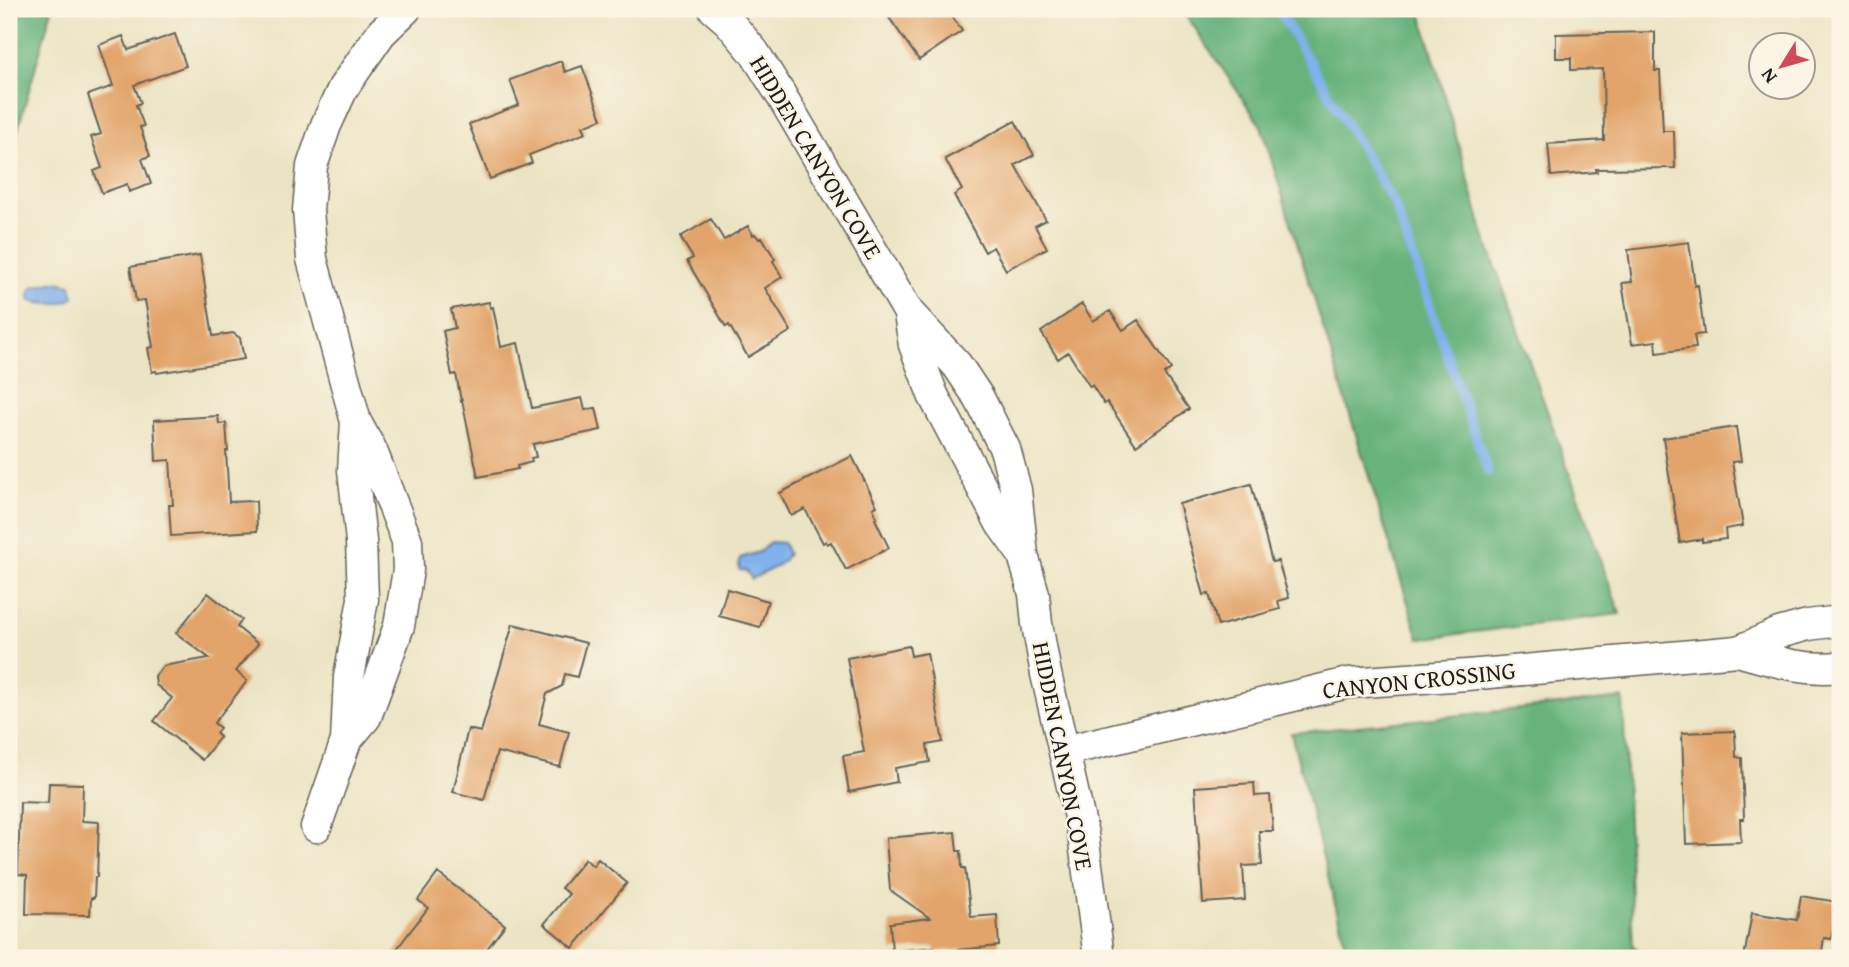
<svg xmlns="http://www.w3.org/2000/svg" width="1849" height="967" font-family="'Gentium Book Plus',serif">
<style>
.forest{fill:#68b37b;stroke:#42684c;stroke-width:2}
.water{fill:#80b1ec;stroke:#4e6684;stroke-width:2}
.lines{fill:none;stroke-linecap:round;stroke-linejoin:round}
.stream{stroke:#80b1ec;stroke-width:9}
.building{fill:#e2a46b}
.minor-casing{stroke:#646257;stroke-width:33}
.minor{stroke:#fff;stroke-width:30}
.labels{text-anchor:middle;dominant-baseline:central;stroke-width:5;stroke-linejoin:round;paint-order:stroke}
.street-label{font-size:24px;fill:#1c1c1c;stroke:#fcf5e5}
</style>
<rect width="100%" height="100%" fill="#fcf5e5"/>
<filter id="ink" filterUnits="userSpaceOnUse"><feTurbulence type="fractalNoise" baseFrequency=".0143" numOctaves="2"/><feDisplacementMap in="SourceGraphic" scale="14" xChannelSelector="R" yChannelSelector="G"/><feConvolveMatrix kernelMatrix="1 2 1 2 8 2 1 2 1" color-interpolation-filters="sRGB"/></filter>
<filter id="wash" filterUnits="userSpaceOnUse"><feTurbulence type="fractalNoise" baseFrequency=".00686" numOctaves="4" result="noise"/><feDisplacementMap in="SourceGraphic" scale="28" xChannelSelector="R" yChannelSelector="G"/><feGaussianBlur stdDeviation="1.57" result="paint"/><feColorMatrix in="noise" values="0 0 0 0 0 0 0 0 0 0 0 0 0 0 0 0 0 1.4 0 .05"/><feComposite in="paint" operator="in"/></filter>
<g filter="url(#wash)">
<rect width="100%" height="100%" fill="#ebe4c4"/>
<!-- forest -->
<path class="forest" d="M9,9H52L9,161Z
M1182,9H1420L1484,235L1620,614L1419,639L1261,126Z
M1623,698L1633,946L1650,958H1349L1291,733Z"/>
<!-- water -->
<path class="water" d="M57,282L71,285L74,298C62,305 43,305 31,301L29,294L33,287Z
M770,542L783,543L788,554C779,569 766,570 752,579L746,571L739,570L740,558L759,552Z"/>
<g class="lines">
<!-- stream -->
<path class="stream" d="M1278,9L1394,203L1488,472"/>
</g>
<g id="blocks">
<!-- building -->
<path class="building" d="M883,9H947L962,31L919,60Z
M1655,32V71H1660L1663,131H1674L1675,168L1596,169L1597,172L1551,176L1548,144L1604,140L1603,69L1571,70V58H1556V34Z
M175,34L186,66L134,85L141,103L136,105L144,126L140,127L150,156L142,159L151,184L129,192L127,184L102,193L94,171L102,168L91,137L101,134L88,95L113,86L99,45L123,36L128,50Z
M561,61L565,72L582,66L602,119L583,126L586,133L529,155L532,163L490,179L469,124L519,105L510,80Z
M1015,121L1034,155L1015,165L1046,220L1035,226L1047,248L1006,270L993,247L985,252L954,195L962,190L945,159Z
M711,219L724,240L748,226L753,235L755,234L759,239L762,237L775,259L773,261L782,277L765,288L791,331L748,357L729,325L726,327L687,261L693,258L680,237Z
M1689,242L1695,286L1698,285L1704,334L1694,335L1696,348L1657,353L1656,341L1632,344L1622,283L1632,282L1628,250Z
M200,255L213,336L233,333L240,338L244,359L157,373L156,371L152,372L148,348L153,347L145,300L136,301L130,267Z
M489,302L490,308L493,307L501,347L518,343L532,408L582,398L585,410L596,408L601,430L533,444L536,457L531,458L532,462L517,466L518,469L478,477L462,400L461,401L456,374L452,375L443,331L455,328L451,309Z
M1082,304L1093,321L1110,311L1123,330L1138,320L1171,369L1164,374L1189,409L1136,445L1107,402L1104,404L1092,385L1090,387L1068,352L1058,359L1041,332Z
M218,416L219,424L226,423L228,451H226L229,502L256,501L257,531L171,536L169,505H173L170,460L156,461L154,420Z
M1736,427L1741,461L1732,462L1743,526L1725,529L1726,539L1702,542V539L1680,543L1663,438Z
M852,456L877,506L873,508L877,518L875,519L889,548L846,570L831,542L827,544L826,541L823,543L805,509L791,516L780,493Z
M1251,484L1272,562L1278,561L1289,598L1278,601L1280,609L1218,626L1209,594L1204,595L1179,504Z
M727,589L768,601L760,627L719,616Z
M208,593L242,620L237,627L258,644L236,671L247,681L214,723L220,728L216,733L220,737L202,760L154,721L172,698L156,685L155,676L163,666L209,658L176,633Z
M513,624L586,643L577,677L565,674L562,686L547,694L539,724L569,732L560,767L497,752L484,800L453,792L468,729L481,732Z
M909,646L911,656L927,653L943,742L927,745L930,762L895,768L897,782L849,792L843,756L864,752L847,658Z
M1735,731L1736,757L1742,758L1744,819H1740L1741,842L1686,844L1682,733Z
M49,783L83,784L82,821L99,822L97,877H95L94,898H91L90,915L26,914L27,875L18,874L20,802L48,803Z
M1254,783L1255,796L1270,795L1273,831H1259L1262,865L1243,866L1245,900L1203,903L1195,787Z
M955,832L957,851H961L962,868H965L971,917L997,915L999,946L935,952L934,947L892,951L890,923L930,918L890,890L886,838Z
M585,859L593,866L598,859L627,883L573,948L544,924L569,894L561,888Z
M438,873L505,925L480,958H390L428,908L418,900Z
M1801,896L1838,902L1831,939L1824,938L1821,958H1744L1752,913L1797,920Z"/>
</g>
</g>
<g filter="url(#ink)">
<use href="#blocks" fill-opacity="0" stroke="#646257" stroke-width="2"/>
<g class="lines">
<defs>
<path id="minor" d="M714,9L728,21L754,52L781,95L909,313L957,365L979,398L1005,449L1016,490L1023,555L1034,594L1037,624L1046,674L1083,834L1099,958
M909,314L914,345L933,395L1001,524L1021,552
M1738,651C1774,661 1802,671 1840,667
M346,741L366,717L399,626L408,570L407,541L372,451L356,422L312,259L308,210L312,166L326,125L343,88L381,33L406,9
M1064,751L1348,683L1467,675L1738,651L1779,633L1808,625L1840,621
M316,827L346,741L349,677L363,599L361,541L353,470L356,422"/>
</defs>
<!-- minor casing -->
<use href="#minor" class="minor-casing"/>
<!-- minor -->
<use href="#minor" class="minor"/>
</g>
</g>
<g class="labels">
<!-- street labels -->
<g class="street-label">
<text transform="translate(816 157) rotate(59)">HIDDEN CANYON COVE</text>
<text transform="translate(1419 680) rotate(-6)">CANYON CROSSING</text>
<text transform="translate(1063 756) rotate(79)">HIDDEN CANYON COVE</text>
</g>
</g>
<!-- margin -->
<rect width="1849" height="967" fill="none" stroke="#fcf5e5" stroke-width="35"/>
<!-- north arrow -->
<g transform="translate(1782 66) rotate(233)"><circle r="33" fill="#fcf5e5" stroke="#a29e95" stroke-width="2"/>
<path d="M0-5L12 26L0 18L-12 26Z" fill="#d1495b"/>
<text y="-10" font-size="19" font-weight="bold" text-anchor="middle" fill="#1c1c1c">N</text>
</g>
</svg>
